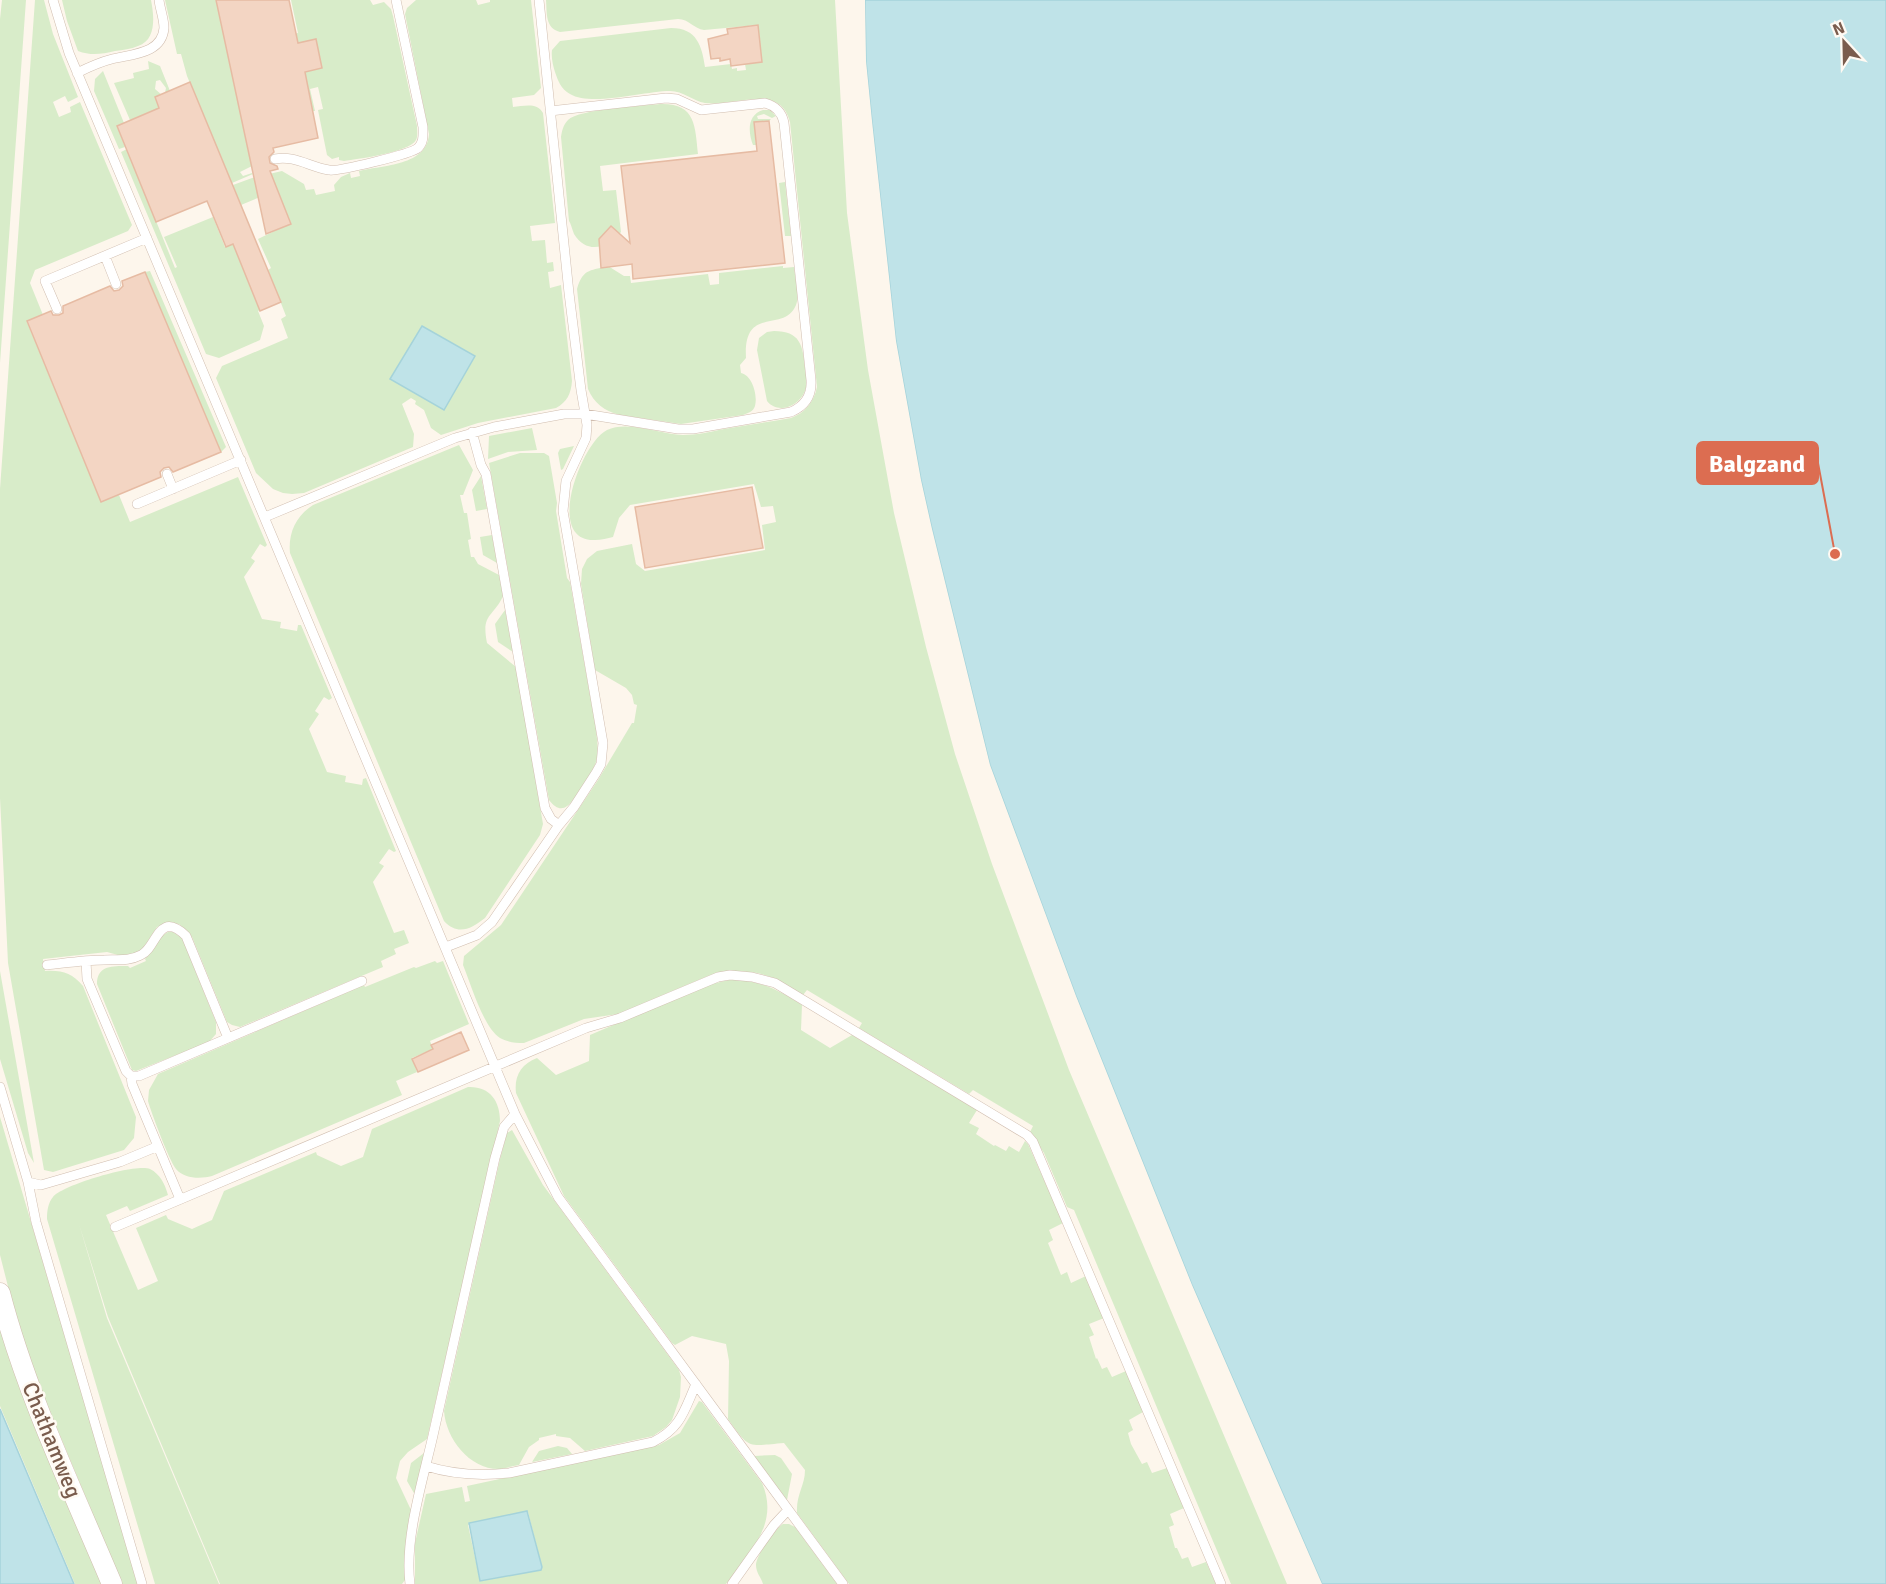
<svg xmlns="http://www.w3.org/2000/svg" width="1886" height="1584" font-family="Signika,sans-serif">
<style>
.green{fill:#d8ecc9;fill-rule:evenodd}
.water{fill:#bfe3e8;stroke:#a5d3da;stroke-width:1.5}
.pier{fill:#fdf6ec}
.building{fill:#f3d5c3;stroke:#e6bba3;stroke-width:1.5}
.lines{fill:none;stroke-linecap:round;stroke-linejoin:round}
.lane-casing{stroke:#d1beb0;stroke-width:10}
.street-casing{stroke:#d1beb0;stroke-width:21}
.lane{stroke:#fff;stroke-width:9}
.street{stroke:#fff;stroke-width:20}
.labels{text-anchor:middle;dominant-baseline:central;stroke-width:5;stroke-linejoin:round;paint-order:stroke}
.street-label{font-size:22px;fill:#7a5c4d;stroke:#fffaf3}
.leader{fill:none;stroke:#dc6d51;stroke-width:2}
.callout-dot{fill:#dc6d51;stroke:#fffaf3;stroke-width:2}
.callout{fill:#dc6d51;stroke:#dc6d51;stroke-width:2}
.callout-label{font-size:24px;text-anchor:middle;font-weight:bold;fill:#fff}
</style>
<rect width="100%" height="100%" fill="#fdf6ec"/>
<!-- green -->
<path class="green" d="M2,0H26L0,363V19Z
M35,0H44L53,34L78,97L68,102L65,96L53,102L59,117L71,112L70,107L80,102L132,225L128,231L35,270L30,283L43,315L27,322L101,502L119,495L130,522L238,477L267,545L265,547L260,544L251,558L255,561L244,577L262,619L281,622L280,628L297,631L298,625H301L332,698L329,700L324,697L315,711L319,714L309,729L327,772L346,776L345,782L362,785L363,779L366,778L396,851L394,852L389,849L379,863L384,866L373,882L394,933L404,930L409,943L394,949L396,954L381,961L383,967L240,1027L232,1025L227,1022L192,937L179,924L169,923L157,927L142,950L125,957L107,952L43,959L45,971C62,970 72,973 83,986L136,1117L134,1138L124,1150L53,1172L44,1170L8,963L0,798V489Z
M62,0H151C154,15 157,40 138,46C131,49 123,50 115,51C102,54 91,56 78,51L67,21Z
M165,0H216L252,166L240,172L243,176L252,173L253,174L232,183L187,76L181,54H177Z
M291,0H370L373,5L384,2L391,9L393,16L417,126C417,131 418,136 416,140C410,152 358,159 344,161L339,160V157L332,159L327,155L318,110L323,109L318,87L310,89L315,111H312L274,49L265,40L298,33Z
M416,0H476L478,5L490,2V0H531L541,88L534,95L512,98L513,107C524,106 537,102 543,113L555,223L530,226L532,241L545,240L547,263L553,262L554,271L548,272L550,288L561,285L572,381C571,394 567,402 556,408L478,423L441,435L431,428L424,410L415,404L416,401L411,398L402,404L414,434L413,447L304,493L292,494L283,493L273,489L256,473L216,378L222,366L288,338L281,319L286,316L268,270L271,268L258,239L291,223L277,190L241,205L233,185L252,178L282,171L304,184L306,190L314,189L316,195L335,191L334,185L341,177L350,173L351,178L360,176L359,171C383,165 427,166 429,134L405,14L407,8Z
M546,0H835L847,213L868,370L894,513L926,647L955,754L992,864L1069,1070L1287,1584H1231L1074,1210L1067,1207L1044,1153L1030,1132L1033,1126L973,1090L969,1094L859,1028L862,1023L807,990L803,995L777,979L758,973L738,971L722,973L708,976L618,1014L584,1019L524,1043C515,1043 508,1042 500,1038C483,1027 471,984 463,965L464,956L501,925L598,780L632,723H634L637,705L634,704L632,695L626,688L595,670L581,584L582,569L587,559L597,551L632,544L636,564L645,571L765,550L762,525L776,522L773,506L761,507L754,484L630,505L619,518L613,537C608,538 601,540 595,540C544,542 581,443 607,430C627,420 660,434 683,435C696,435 710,432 724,429C746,425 769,422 791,418C805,413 814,402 817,387L790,122C780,82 734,107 705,103C693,101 683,91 670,91C644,91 592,107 570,94C561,89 558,81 555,72C553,66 551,57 552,50L560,41L671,28C697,28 702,46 705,67L731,64L732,69L737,68V71L746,70L745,64L758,25L704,30C694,29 689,19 678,19L560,32C545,28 547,13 546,0Z
M148,61L160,66L170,91L165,93L166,88L160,80L156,81L155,89L162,95L155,97L159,108L130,120L114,83L134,78L133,73L149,69Z
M103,71L124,123L117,126L125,147L119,149L94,91L95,79Z
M660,104C696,103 695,126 698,154L600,166L603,191L616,190L621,232C608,248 587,255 574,234C572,229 571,224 569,221L561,137C562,131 563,125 568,120C579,109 642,106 660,104Z
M763,110H770L776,116L772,118L764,114L757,116L758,119H771L769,121L754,123L756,145H753C748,132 747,115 763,110Z
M127,149L175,268L177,267L164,237L213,217L225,247L232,241L260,310L258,311L264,326L260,340L219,358L206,354L121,152Z
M785,182L791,236H785L779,183Z
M608,266L624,276H630L631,283L708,274L710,285L719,284V273L783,266V268L794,267C795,278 800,295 796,305C784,334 743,304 746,358L740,365L741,373C752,375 758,395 755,406C753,412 748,413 743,415L681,424L620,415C604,411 594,403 588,389L577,289C583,267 593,271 608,266Z
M150,271L226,447L221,452L145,272Z
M774,331C800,331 803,345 805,368C806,375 808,384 805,391C799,406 778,415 767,401L757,350L759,338L767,332Z
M532,428L537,450L508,452L488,459L489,436Z
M459,445L473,470L463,495H460L464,513H467L471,539L468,540L471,557H474L478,564L499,575L503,596C493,618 481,613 487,643L516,667L543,824L540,835L485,918C471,929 458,936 444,921L290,553C288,533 296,516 313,505Z
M574,446L563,469L561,470L558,453L560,449Z
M520,453H544L549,456L557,503L556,511L567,578L570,582L596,729C597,740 599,751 596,762C593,771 587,779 582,786C574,799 564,820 549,800L489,463Z
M481,476L487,509L476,511L472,490Z
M492,535L497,563L483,555L480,537Z
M505,610L513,652L498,642L495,624Z
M168,932H173L182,938L216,1022V1034L209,1042L136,1071L132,1070L97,984C97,965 113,966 128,966L130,968L146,961L145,959C154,950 158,937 168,932Z
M435,961L437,963L443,961L469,1024L430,1041L439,1063L432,1066L426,1052L412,1058L417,1072L396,1081L402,1095L212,1176C201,1179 184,1179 176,1169C169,1160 151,1112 148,1101L149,1090L158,1074L364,985L365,987L414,967L416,968Z
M0,971L34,1163L28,1153L0,1059Z
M729,980C758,979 779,990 802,1005L801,1030L830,1048L852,1035L977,1110L969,1123L979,1128L976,1134L994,1146L995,1145L1006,1151L1009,1146L1019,1152L1025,1141L1028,1144L1063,1223L1049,1230L1053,1240L1048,1243L1061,1275L1067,1272L1071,1283L1086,1276L1104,1318L1089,1324L1094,1335L1089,1337L1096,1359L1097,1358L1102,1369L1107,1367L1112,1377L1126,1371L1143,1412L1129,1420L1133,1430L1128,1433L1131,1444L1142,1464L1147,1462L1152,1473L1167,1468L1184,1508L1170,1514L1174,1525L1169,1527L1175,1548H1177L1182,1559L1188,1557L1192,1567L1206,1562L1216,1584H849L797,1513C796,1494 805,1486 805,1470L784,1443C747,1446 750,1450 728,1419L729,1361L726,1344L692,1336L675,1345L672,1343L564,1196L516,1093C514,1076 521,1064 537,1058L556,1075L589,1061L590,1035L707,985Z
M468,1087C489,1086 500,1100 500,1121L427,1439L408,1452L400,1461L396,1478L411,1510L405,1548V1580L402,1584H220L108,1317L79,1224L107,1318L219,1584H155L47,1219C47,1211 48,1203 53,1197C62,1185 136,1163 150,1169C160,1174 165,1184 168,1195L130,1211L127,1206L106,1215L138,1290L158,1281L136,1228L166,1215L168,1219L192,1229L212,1220L224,1191L316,1152L317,1155L341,1166L363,1157L372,1129Z
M0,1117L138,1584H122L41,1390L14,1310L0,1255Z
M512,1130L543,1185L679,1370L681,1377L680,1397L672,1420L666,1427L653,1436L585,1451L570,1438L556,1436V1434L539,1438V1440L529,1447L519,1465C513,1466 506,1468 500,1469C470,1470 446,1439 444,1411L500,1159L507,1133Z
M0,1325L103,1584H75L0,1406Z
M699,1401L702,1402L762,1483C780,1524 749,1553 726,1584H415V1543L426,1494L462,1487L465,1502L470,1501L467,1486L659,1445L680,1433ZM528,1512L542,1567L541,1570L480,1581L468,1525Z
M558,1446L567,1448L572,1454L532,1462L539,1451Z
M424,1453L415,1495L407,1481L411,1463Z
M775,1455L781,1458L792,1474L787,1500L754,1456Z
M783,1524H789L795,1527L837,1584H763C761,1577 756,1573 756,1565C756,1555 775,1529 783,1524Z"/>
<!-- water -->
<path class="water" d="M865,0H1886V1584H1322L1192,1285L1076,996L990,765L932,529L921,480L896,341L872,121L866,61Z
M422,326L475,356L444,410L390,379Z
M0,1409L74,1584H0Z
M527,1511L542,1567L541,1570L480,1581L469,1523Z"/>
<!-- pier -->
<path class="pier" d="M862,0H865L866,61L872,121L896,341L921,480L932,529L990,765L1076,996L1192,1285L1322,1584H1319L1190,1286L1073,998L987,766L929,530L918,481L893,341L869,121L863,61Z"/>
<!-- building -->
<path class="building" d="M216,0H289L298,43L316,39L322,68L305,72L318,138L273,148L274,152L269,157L270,163L277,166L278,169L270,171L291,224L266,234Z
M758,25L762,62L731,66L730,59L720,61V58L711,59L708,39L728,34L727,29Z
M190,82L281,302L260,311L233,244L226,247L207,201L156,222L117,126L159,108L155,97Z
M769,121L785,263L633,279L632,264L601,268L599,239L611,226L630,243L621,166L757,151L754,122Z
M145,272L221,452L173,472L169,467L164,468L160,472L161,477L101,502L27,321L51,311L53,315H59L63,313V306L110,286L114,291L119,290L123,286L122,281Z
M752,487L763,548L645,568L635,507Z
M461,1032L469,1050L418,1072L412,1059L433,1049L431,1045Z"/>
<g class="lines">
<defs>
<path id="lane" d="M53,0L69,53L515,1114L558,1197L843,1584
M77,73C89,67 100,62 112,59C132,54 162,54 164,28C164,19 160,9 159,0
M275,159C294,155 310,167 329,170C337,172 411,154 418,148C424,142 423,135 423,127L396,0
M105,256L116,284
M57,309L45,281L147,238
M472,432L481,465L486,474L545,808L551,819L559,825
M167,474L173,489
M137,504L241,460
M265,517L455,438L494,427L564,414H585L678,429H693L791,412C805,406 812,395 811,380L784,123C782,112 776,106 765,103L701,110L677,99L666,98L550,111
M446,947L477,935L492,922L559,825L574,807L596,773L601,764L603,743L563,511L566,481L586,438L587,425L581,390L569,293L539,0
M86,961L87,979L126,1071L131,1076L132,1084L180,1199
M47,965C66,963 85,960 104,960C118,959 127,962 141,955C157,948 158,909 186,936L228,1038
M131,1076H139L362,981
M0,1087L28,1182L36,1222L142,1584
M28,1182L41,1185L120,1162L156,1147
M115,1227L586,1028L620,1018L718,977L730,975L752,977L775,983L1027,1135L1033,1142L1221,1584
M426,1466C454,1475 480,1476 509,1473L653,1442C681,1428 684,1411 696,1384
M410,1584C404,1537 424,1477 434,1431C455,1340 475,1249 495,1158L504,1127L515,1114
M732,1584L774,1525L788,1510"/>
<path id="street" d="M0,1293C26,1393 72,1489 112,1584"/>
</defs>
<!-- lane casing -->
<use href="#lane" class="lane-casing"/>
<!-- street casing -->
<use href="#street" class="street-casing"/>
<!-- lane -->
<use href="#lane" class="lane"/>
<!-- street -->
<use href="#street" class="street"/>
</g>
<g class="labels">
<!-- street labels -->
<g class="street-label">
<text transform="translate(52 1440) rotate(68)">Chathamweg</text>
</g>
</g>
<!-- callouts -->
<path class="leader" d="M1835 554L1818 463"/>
<circle class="callout-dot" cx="1835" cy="554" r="6"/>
<rect class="callout" x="1697" y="442" width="121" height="42" rx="6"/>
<g class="callout-label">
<text x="1757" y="472">Balgzand</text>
</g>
<!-- north arrow -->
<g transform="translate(1844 42) rotate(338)" stroke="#fffaf3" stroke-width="4.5" paint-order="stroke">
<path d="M0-4.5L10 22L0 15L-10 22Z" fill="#7a5c4d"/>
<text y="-9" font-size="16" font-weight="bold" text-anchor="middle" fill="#7a5c4d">N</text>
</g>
</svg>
